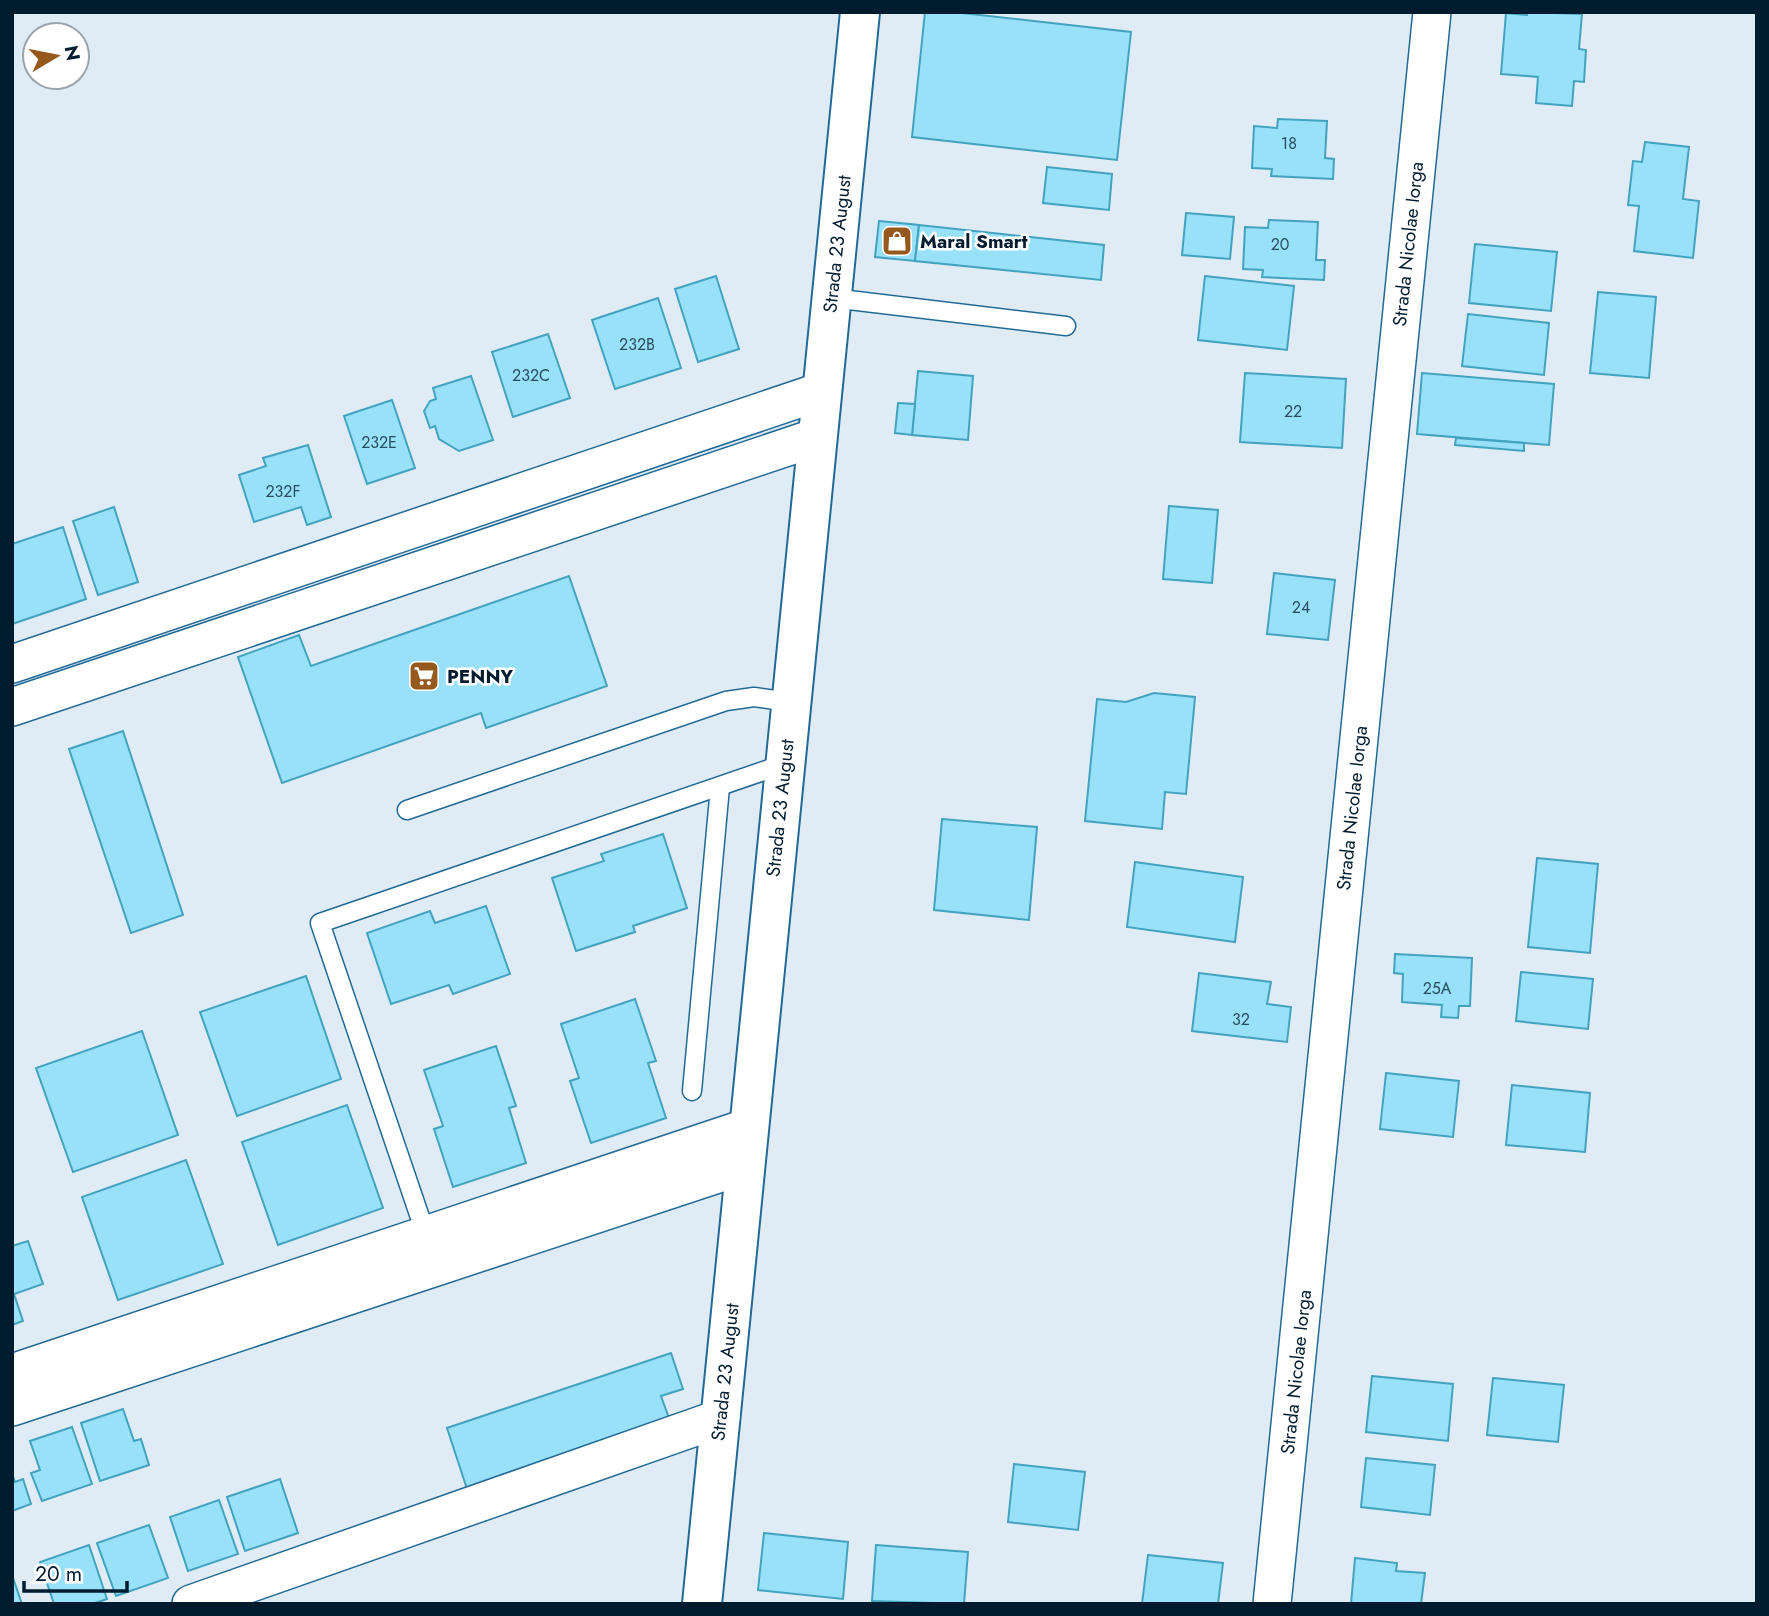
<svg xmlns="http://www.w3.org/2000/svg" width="1769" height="1616" viewBox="0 0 1769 1616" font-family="Jost,sans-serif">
<rect width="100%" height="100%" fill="#dfecf6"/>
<g fill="#99e1f8" stroke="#43a3bf" stroke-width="2">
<path d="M 925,12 L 953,12 L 1131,32 L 1117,160 L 912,137 Z"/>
<path d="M 1527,12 L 1582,14 L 1579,49 L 1586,50 L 1584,82 L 1574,81 L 1572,106 L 1536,103 L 1538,77 L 1501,74 L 1506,13 L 1527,15 Z"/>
<path d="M 1278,119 L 1327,121 L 1325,158 L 1334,159 L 1333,179 L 1271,176 L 1272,169 L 1252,168 L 1254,126 L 1277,128 Z"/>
<path d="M 1645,142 L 1689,147 L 1683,199 L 1699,201 L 1693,258 L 1634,251 L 1639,206 L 1628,205 L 1633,161 L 1642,162 Z"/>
<path d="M 1047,167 L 1112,174 L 1109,210 L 1043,203 Z"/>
<path d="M 1186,213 L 1234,217 L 1230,259 L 1182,255 Z"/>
<path d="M 1269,220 L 1318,222 L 1316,260 L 1325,260 L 1324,280 L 1262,277 L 1263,270 L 1243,269 L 1245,227 L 1268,228 Z"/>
<path d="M 879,221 L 919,225 L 915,261 L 875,257 Z"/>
<path d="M 919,225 L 1104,245 L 1101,280 L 915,261 Z"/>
<path d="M 1475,244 L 1557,252 L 1551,311 L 1469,303 Z"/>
<path d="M 716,276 L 739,349 L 698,362 L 675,289 Z"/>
<path d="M 1205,276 L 1294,286 L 1287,350 L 1198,340 Z"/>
<path d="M 1598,292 L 1656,297 L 1649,378 L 1590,373 Z"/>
<path d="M 658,298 L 681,368 L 615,389 L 592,320 Z"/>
<path d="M 1468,314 L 1549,323 L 1544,375 L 1462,366 Z"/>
<path d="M 548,334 L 570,398 L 513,417 L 492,352 Z"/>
<path d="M 918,371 L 973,376 L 968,440 L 912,435 Z"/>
<path d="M 1245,373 L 1346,379 L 1342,448 L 1240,442 Z"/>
<path d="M 1422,373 L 1554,384 L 1549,445 L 1417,434 Z"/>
<path d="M 471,376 L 493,440 L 459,451 L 439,439 L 435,426 L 430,428 L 424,411 L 430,401 L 436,399 L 433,388 Z"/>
<path d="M 392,400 L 415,468 L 367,484 L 344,416 Z"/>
<path d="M 898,403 L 915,404 L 912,435 L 895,433 Z"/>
<path d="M 1456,438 L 1524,443 L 1524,451 L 1455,445 Z"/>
<path d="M 308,445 L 331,517 L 307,525 L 301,507 L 254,522 L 239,475 L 266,466 L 263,458 Z"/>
<path d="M 1169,506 L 1218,510 L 1212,583 L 1163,579 Z"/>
<path d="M 114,507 L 138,582 L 98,595 L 73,521 Z"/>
<path d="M 63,527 L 86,599 L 12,624 L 12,544 Z"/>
<path d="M 1274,573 L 1335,580 L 1328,640 L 1267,634 Z"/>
<path d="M 569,576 L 607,686 L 486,728 L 481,713 L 282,783 L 238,657 L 299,635 L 311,666 Z"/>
<path d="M 1154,693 L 1195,697 L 1186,794 L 1165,792 L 1162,829 L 1085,821 L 1097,699 L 1126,702 Z"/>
<path d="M 123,731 L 183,915 L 131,933 L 69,749 Z"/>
<path d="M 942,819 L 1037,827 L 1029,920 L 934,910 Z"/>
<path d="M 663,834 L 687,908 L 633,926 L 635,932 L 576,951 L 552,878 L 604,861 L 601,854 Z"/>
<path d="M 1537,858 L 1598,864 L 1590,953 L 1528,947 Z"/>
<path d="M 1135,862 L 1243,877 L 1235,942 L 1127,927 Z"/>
<path d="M 486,906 L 510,974 L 453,994 L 449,985 L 391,1004 L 367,933 L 430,911 L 435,923 Z"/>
<path d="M 1395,954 L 1472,958 L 1470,1006 L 1459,1006 L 1458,1018 L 1441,1017 L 1442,1005 L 1402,1002 L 1403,974 L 1394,973 Z"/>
<path d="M 1521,972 L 1593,979 L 1588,1029 L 1516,1021 Z"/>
<path d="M 1199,973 L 1271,982 L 1267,1004 L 1291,1007 L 1287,1042 L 1192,1031 Z"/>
<path d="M 306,976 L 341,1079 L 237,1116 L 200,1012 Z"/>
<path d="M 635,999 L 656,1061 L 648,1063 L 666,1118 L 591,1143 L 570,1081 L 579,1078 L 561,1024 Z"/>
<path d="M 142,1031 L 178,1135 L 73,1172 L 36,1068 Z"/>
<path d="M 496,1046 L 516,1106 L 509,1108 L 526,1163 L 453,1187 L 434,1129 L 443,1126 L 424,1070 Z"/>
<path d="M 1386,1073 L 1459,1081 L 1453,1137 L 1380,1129 Z"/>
<path d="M 1512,1085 L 1590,1093 L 1585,1152 L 1506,1145 Z"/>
<path d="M 347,1105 L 383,1208 L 278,1245 L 242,1142 Z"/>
<path d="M 186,1160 L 223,1264 L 118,1300 L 82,1197 Z"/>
<path d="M 28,1241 L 43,1284 L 14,1294 L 23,1321 L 12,1325 L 12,1246 Z"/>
<path d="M 671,1353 L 683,1389 L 661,1396 L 670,1421 L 467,1489 L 447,1428 Z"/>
<path d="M 1372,1376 L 1453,1384 L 1448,1441 L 1366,1432 Z"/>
<path d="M 1493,1378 L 1564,1385 L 1558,1442 L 1487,1435 Z"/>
<path d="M 123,1409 L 134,1441 L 141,1439 L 149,1465 L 100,1481 L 81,1423 Z"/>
<path d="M 72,1427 L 92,1484 L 42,1501 L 31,1473 L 40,1470 L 30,1441 Z"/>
<path d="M 1366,1458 L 1435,1465 L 1430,1515 L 1361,1507 Z"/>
<path d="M 1014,1464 L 1085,1472 L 1078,1530 L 1008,1522 Z"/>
<path d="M 12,1473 L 15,1482 L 23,1479 L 31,1504 L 12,1511 Z"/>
<path d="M 280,1479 L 298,1533 L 245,1551 L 227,1497 Z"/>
<path d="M 219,1500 L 238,1554 L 188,1571 L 170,1517 Z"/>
<path d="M 149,1525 L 168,1578 L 116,1596 L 97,1543 Z"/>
<path d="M 764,1533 L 848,1542 L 843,1599 L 758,1590 Z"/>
<path d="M 89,1545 L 107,1599 L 92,1604 L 54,1604 L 40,1562 Z"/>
<path d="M 876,1545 L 968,1552 L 964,1604 L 872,1601 Z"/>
<path d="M 1148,1555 L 1223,1563 L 1218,1604 L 1142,1604 Z"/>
<path d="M 1355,1558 L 1397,1563 L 1396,1571 L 1425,1573 L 1421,1604 L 1351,1604 Z"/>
<path d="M 12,1575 L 22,1604 L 12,1604 Z"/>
</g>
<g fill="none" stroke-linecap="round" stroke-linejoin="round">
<g stroke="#226a95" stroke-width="21">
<g id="service">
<path d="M 832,298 L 1066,326"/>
<path d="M 407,810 L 726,701 L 754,697 L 790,702"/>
<path d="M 692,1091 L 720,787"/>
<path d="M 426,1235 L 320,923 L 784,764"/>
</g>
</g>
<g stroke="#226a95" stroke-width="40">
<g id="minor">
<path d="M 12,664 L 822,391"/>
<path d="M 12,707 L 817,437"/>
<path d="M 12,1373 L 749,1127"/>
<path d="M 12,1407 L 745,1165"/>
<path d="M 191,1604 L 721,1418"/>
<path d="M 1272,1604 L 1432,12"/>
</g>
</g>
<g stroke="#226a95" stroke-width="42">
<path id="secondary" d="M 702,1604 L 860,12"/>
</g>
<use href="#service" stroke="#fff" stroke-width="18"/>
<use href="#minor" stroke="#fff" stroke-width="37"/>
<use href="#secondary" stroke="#fff" stroke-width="38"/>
</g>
<defs>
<g id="shop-square" transform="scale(1.575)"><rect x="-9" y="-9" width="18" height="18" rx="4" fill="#96591d" stroke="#fff"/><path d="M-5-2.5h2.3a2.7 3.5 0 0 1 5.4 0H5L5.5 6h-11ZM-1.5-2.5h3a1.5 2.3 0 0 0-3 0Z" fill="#fff"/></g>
<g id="supermarket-square" transform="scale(1.575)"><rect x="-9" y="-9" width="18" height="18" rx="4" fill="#96591d" stroke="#fff"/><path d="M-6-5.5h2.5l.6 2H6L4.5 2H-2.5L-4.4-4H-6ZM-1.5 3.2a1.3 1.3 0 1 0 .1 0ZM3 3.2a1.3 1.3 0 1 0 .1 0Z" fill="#fff"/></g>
</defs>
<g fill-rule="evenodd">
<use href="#shop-square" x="897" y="241"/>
<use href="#supermarket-square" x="424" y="676"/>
</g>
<g text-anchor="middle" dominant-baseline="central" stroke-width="5" stroke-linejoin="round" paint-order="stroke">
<g font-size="16" fill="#274d60">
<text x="1289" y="143">18</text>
<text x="1280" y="244">20</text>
<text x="637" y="344">232B</text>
<text x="531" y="375">232C</text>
<text x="1293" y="411">22</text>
<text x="379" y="442">232E</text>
<text x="283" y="491">232F</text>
<text x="1301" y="607">24</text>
<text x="1437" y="988">25A</text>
<text x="1241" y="1019">32</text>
</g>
<g font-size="19" font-weight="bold" fill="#011c2e" stroke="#fff" text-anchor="start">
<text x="920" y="241">Maral Smart</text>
<text x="447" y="676">PENNY</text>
</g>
<g font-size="19" fill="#011c2e" stroke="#fff">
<text transform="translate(837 244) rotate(-84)">Strada 23 August</text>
<text transform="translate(1408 244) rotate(-84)">Strada Nicolae Iorga</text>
<text transform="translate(780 808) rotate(-84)">Strada 23 August</text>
<text transform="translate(1352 808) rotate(-84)">Strada Nicolae Iorga</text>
<text transform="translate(725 1372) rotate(-84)">Strada 23 August</text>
<text transform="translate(1296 1372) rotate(-84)">Strada Nicolae Iorga</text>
</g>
</g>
<rect width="1769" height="1616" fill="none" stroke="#011c2e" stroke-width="28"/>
<g transform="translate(56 56) rotate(80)"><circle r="33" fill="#ffffff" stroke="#99a4ab" stroke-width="2"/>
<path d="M0-5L12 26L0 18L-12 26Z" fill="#96591d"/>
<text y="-10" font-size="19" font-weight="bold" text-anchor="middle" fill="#011c2e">N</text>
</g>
<path d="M24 1581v10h103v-10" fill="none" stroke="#011c2e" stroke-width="3.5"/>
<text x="35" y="1581" font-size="21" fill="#011c2e" stroke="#ffffff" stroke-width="5" paint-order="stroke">20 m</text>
</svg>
